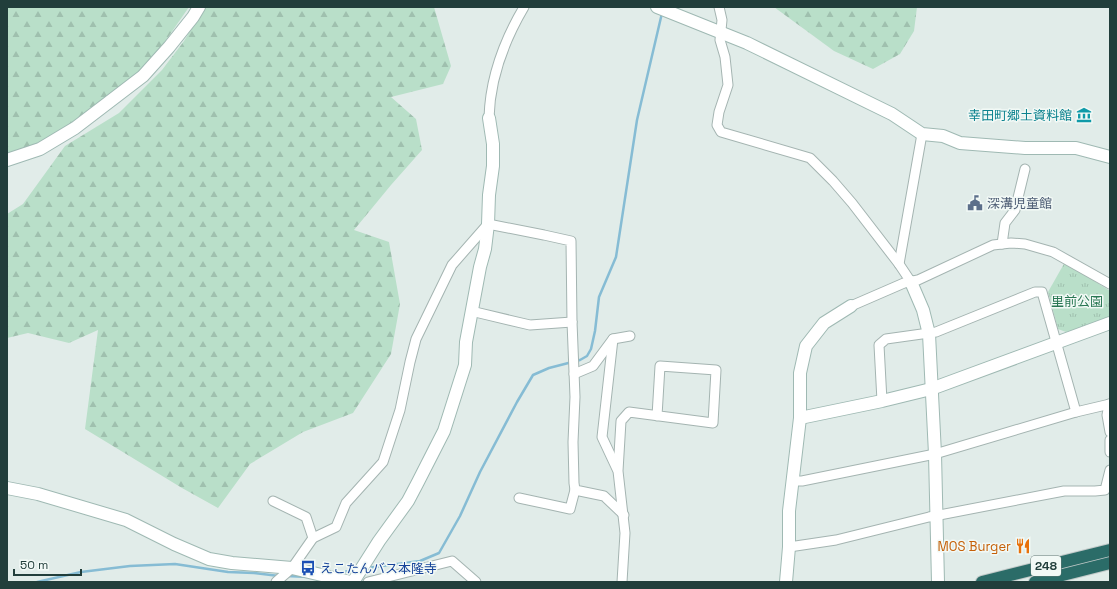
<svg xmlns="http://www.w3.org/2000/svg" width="1117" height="589" viewBox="0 0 1117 589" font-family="'Space Grotesk','Noto Sans JP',sans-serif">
<defs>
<pattern id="grass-tufts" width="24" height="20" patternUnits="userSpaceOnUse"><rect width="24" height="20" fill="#b9dfc9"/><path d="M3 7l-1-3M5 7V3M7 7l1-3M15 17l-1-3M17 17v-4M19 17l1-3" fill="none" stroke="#9fc0ae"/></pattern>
<pattern id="forest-firs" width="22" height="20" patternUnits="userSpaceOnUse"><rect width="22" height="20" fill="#b9dfc9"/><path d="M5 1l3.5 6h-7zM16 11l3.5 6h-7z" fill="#9fc0ae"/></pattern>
</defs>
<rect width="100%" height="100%" fill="#e1ece9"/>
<path fill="url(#grass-tufts)" d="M 1065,262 L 1110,291 L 1110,318 L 1066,332 L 1058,329 L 1048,292 Z"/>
<g fill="url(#forest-firs)">
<path d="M 7,7 L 189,7 L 155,56 L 122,90 L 55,136 L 7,155 Z"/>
<path d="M 205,7 L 434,7 L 451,66 L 443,84 L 391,97 L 416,119 L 422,150 L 391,185 L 354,230 L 389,242 L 400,304 L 391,354 L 353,413 L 303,432 L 250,464 L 218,508 L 182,488 L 85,429 L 98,330 L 69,343 L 28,333 L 7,338 L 7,214 L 23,204 L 65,146 L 119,113 L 162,70 L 184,41 Z"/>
<path d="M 774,7 L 917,7 L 914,31 L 900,54 L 873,69 L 834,51 Z"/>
</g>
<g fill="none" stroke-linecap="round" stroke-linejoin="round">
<g stroke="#86bcd4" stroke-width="2.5">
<path d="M 367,568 L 420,561 L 439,553 L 460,516 L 480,472 L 517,402 L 533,375 L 549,368 L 580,360 L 587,356 L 591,349 L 595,331 L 599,297 L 616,257 L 637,120 L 662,13"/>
<path d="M 336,573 L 356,570"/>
<path d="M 286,576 L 309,577"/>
<path d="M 37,582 L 81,572 L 130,566 L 175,564 L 228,572 L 254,573 L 279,576"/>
</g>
<g stroke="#a4b4b1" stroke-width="11">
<g id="street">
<path d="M 719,7 L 722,20 L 720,40 L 725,57 L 728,85 L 719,112 L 717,125 L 721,132 L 810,158 L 833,181 L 852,203 L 899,264 L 911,282"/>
<path d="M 489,118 C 490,78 504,41 524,7"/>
<path d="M 1002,244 L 1005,223 L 1015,210 L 1025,169"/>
<path d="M 899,264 L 922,134"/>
<path d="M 851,306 L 904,283 L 918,280 L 993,245 L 1011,243 L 1025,244 L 1053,252 L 1110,284"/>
<path d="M 471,311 L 530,325 L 572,322"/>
<path d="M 613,339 L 602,437 L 617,469"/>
<path d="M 574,374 L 593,366 L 613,339 L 630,336"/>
<path d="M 882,401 L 879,345 L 886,339 L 936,332 L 1035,292 L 1042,292 L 1076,412"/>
<path d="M 1109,404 L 1107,415 L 1110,432"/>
<path d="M 1110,440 L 1110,452"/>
<path d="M 793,481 L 802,481 L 935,454 L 1076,412 L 1110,404"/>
<path d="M 519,498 L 570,509 L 575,490"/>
<path d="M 273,501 L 306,517 L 313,538"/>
<path d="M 789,547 L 836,540 L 929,517 L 1064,491 L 1095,491 L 1105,490 L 1110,470"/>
<path d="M 276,582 L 292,568 L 313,538 L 336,527 L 346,503 L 383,462 L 400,410 L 410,362 L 416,339 L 452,265 L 488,224 L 544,235 L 571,241 L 572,322 L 575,397 L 573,442 L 574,483 L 575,490 L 604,496 L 624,515"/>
<path d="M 368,582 L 452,561 L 476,582"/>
<path d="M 622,582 L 625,533 L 618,471 L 621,421 L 629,412 L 713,423 L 716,370 L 660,366 L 657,416"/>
</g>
</g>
<g stroke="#9fb9b3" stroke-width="14">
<g id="secondary">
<path d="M 657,7 L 747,43 L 892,114 L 922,134 L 943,136 L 960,143 L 1025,148 L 1076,148 L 1110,157"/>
<path d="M 7,160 L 40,149 L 75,128 L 143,76 L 169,47 L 193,17 L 199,7"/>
<path d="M 911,282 L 923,310 L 929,334 L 935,454 L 938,582"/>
<path d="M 800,418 L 882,401 L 931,389 L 1110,323"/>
<path d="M 7,488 L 38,494 L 126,520 L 174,544 L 209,559 L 232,563 L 292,568 L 351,582"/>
<path d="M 353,582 L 379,541 L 408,501 L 418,482 L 444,431 L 465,365 L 466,342 L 480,267 L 485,249 L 488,224 L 489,195 L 493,166 L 493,144 L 489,118"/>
<path d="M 786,582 L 789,547 L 789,511 L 800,418 L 800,373 L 806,346 L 824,323 L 851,306"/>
</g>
</g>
<g stroke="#c1c9c8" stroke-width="14">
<g id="highway">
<path d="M 982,582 L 1110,550"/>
<path d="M 1035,582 L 1110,563"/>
</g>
</g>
<use href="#street" stroke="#fff" stroke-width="9"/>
<use href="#secondary" stroke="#fff" stroke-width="12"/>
<use href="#highway" stroke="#2b6c68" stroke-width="12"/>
</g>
<defs>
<g id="museum-bare" transform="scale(1.2)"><path d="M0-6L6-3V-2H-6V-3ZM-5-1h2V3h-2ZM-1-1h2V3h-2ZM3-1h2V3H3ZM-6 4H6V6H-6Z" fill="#0f9aa8" stroke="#f2f9f6" stroke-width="2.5" paint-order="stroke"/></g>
<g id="civic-bare" transform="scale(1.2)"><path d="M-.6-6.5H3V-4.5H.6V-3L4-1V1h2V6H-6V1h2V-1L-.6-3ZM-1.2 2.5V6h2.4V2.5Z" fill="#5c6f8a" stroke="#f2f9f6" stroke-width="2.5" paint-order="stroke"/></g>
<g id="restaurant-bare" transform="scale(1.2)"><path d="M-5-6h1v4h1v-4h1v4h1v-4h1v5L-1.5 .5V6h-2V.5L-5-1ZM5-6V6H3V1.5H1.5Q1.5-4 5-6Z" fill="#e8710a" stroke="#f2f9f6" stroke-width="2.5" paint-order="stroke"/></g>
<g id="bus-bare" transform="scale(1.2)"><path d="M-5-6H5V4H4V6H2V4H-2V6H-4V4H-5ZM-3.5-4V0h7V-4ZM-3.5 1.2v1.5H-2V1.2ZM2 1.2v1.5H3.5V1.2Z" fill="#1a4fb4" stroke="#f2f9f6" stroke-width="2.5" paint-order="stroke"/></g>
</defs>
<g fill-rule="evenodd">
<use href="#museum-bare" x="1084" y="115"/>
<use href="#civic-bare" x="975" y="203"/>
<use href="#restaurant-bare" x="1023" y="546"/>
<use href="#bus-bare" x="308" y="568"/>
</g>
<g text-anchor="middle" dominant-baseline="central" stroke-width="3" stroke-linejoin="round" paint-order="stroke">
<rect fill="#f2f9f6" stroke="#607673" stroke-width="1" x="1031" y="556" width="30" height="20" rx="3"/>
<g font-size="12" font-weight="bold" fill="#213e3b">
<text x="1046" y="566">248</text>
</g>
<g font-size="13" fill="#0d838f" stroke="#f2f9f6" text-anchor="end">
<text x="1072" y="115">幸田町郷土資料館</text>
</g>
<g font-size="13" fill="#4e5e75" stroke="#f2f9f6" text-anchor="start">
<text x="987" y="203">深溝児童館</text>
</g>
<g font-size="13" fill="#297753" stroke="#f2f9f6">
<text x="1077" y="301">里前公園</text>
</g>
<g font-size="13" fill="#c56008" stroke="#f2f9f6" text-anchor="end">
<text x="1011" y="546">MOS Burger</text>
</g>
<g font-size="13" fill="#164399" stroke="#f2f9f6" text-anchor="start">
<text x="320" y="568">えこたんバス本隆寺</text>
</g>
</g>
<rect width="1117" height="589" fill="none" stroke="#213e3b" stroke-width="16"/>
<path d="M14 569v6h67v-6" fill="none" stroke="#213e3b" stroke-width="2"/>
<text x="20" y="569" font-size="12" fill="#213e3b" stroke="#f2f9f6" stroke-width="3" paint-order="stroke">50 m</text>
</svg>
